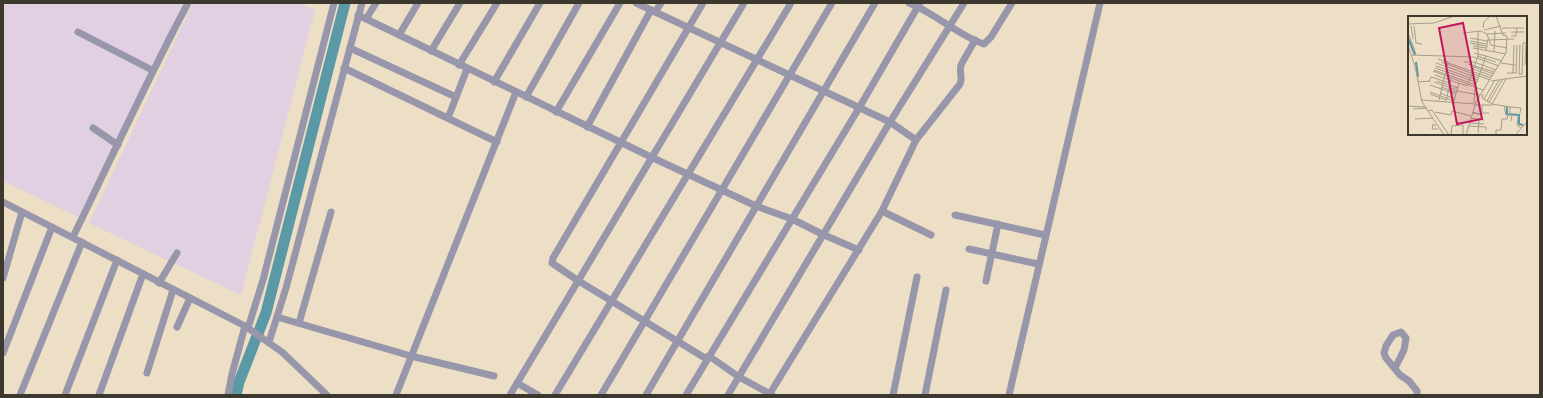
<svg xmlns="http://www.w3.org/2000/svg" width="1543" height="398" viewBox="0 0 1543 398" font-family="Merriweather,serif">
<rect width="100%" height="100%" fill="#ecdfc5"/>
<g fill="#e1d0e2">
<path d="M 3,3 L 183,3 L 80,218 L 3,181 Z"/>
<path d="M 193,3 L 299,3 L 315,10 L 241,295 L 89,223 Z"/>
</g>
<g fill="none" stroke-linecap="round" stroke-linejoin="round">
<path stroke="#5b99a7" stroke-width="11" d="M 236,395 L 239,382 L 266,313 L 345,3"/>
<g stroke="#9896aa" stroke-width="7">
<path d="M 636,3 L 890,122 L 916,140"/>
<path d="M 703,3 L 553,258 L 552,263 L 577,280 L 705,358 L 709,356 L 739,377 L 772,395"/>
<path d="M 909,3 C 935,13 957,35 984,44 L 991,37 L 1012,3"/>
<path d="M 655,12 L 661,3"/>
<path d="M 358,15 L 651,157 L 756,206 L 792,219 L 824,235 L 859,250"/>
<path d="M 366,19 L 376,3"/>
<path d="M 78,32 L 152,70"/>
<path d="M 399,35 L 418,3"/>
<path d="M 350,48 L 456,97"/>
<path d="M 431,51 L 460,3"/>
<path d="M 459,65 L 497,3"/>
<path d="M 344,68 L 497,142"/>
<path d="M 494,82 L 540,3"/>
<path d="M 526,97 L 579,3"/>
<path d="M 556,112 L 620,3"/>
<path d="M 448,118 L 467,69"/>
<path d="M 587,127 L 651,10"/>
<path d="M 93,128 L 118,145"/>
<path d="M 3,202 L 245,326 L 282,352 L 327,395"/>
<path d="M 882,211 L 931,235"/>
<path d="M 955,215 L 1045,235"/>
<path d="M 73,237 C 111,159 147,80 188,3"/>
<path d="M 969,249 L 1038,264"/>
<path d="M 3,278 L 22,212"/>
<path d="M 986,281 L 998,224"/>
<path d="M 159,283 L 177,253"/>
<path d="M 277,317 L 411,356 L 494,376"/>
<path d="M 299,323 L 331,212"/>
<path d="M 177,327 L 190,298"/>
<path d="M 248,328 L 263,280 L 334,3"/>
<path d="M 269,342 L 286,288 L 362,3"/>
<path d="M 3,353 L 52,227"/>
<path d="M 1395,368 L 1404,350 L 1406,338 L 1401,332 L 1393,335 L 1386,346 L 1384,353 L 1386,358 L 1400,375 L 1409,381 L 1417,391 L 1417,395"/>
<path d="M 147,373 L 173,290"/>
<path d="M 517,383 L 538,395"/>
<path d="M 20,395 L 82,242"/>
<path d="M 65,395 L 117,260"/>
<path d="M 99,395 L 143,274"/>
<path d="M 228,395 L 232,374 L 245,326"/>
<path d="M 396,395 L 516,92"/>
<path d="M 510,395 L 744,3"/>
<path d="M 555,395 L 791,3"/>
<path d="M 601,395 L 832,3"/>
<path d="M 646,395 L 875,3"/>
<path d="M 686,395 L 859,108 L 920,3"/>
<path d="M 728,395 L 890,122 L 964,3"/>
<path d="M 769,395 L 882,211 L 916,140 L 960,84 C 963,78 959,72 961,65 C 965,57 971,48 975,40"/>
<path d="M 893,395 L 917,277"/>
<path d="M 925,395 L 946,290"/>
<path d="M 1009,395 L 1100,3"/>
</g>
</g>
<g transform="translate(1408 16)">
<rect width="119" height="119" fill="#ecdfc5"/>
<path fill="none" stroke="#5b99a7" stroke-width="2" d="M 0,22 L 7,39M 8,46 L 10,61M 99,90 L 99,98 L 111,99 L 111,108 L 115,109"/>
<path fill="none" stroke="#a69c89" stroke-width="1" d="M 0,8 L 26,7 L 46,0M 3,10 L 5,23M 6,10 L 8,27 L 14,28M 75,12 L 76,6 L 82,0M 94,12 L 116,12M 76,14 L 93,10M 103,16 L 116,16M 0,17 L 8,38M 55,17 L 73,15 L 79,18 L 81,24 L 106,23M 79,18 L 98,17M 103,20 L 108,20 L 109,12M 62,22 L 79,25M 81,24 L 83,29 L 99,32M 62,25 L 78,28M 62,27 L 78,30M 112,29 L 111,58 L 114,58M 0,30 L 7,50 L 14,86 L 36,119M 65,30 L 78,32M 65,32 L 98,38M 78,35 L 80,23M 86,36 L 87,15M 66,37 L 78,40 L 67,71M 4,39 L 66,41 L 91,50M 69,40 L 88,46M 78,40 L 94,45M 30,43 L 40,46 L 31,84M 33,46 L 82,64M 56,46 L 66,46 L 88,54M 28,47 L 70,62M 40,47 L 83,62M 93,47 L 107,49M 60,48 L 87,56M 117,49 L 118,29M 28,50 L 69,64M 66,51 L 86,58M 27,52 L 68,66M 65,53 L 84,60M 26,54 L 68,69M 25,55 L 75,74M 99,57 L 108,57 L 109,29M 105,57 L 106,29M 114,58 L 115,27 L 119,27M 27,59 L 59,70 L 70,40 L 70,15M 29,65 L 50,72M 83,65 L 119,60M 10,66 L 22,65M 21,66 L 23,61 L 42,67M 26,66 L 49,74M 22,69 L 48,78M 33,71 L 48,76M 49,75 L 72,79M 22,76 L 46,85M 32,77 L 47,83M 22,78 L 38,84M 75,78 L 74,82 L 84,88 L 102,91 L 102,97M 76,83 L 87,64M 13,84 L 67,88M 38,85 L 43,63M 46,85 L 51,67M 79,85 L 91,64M 81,86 L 94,64M 66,87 L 67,73M 84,88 L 98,63M 67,89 L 85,89M 74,89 L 74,97 L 81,97M 0,90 L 17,91M 96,90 L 98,99 L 104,99 L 103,105M 102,91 L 113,92 L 112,97M 5,93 L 19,92M 20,95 L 24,94 L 41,119M 27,96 L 43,99 L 44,95 L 63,100M 64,97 L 74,99 L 65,96M 110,101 L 109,109 L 113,112M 63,102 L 76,104M 7,103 L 25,102M 61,107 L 76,108M 28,110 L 25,108 L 24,113 L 30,113M 60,110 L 78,111 L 78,114M 70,117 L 71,105M 43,119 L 44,110 L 55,109 L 55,119M 58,119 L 68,86 L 98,37 L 99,20 L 95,19 L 88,0M 88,119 L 88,114 L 93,114 L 94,103 L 99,103 L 100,99M 107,119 L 119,106"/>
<path fill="#c2185b" fill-opacity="0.15" stroke="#c2185b" stroke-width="2" d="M 55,7 L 74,103 L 49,108 L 31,12 Z"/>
<rect width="119" height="119" fill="none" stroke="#3d382e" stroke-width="2"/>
</g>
<rect width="1543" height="398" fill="none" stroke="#3d382e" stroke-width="8"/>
</svg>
